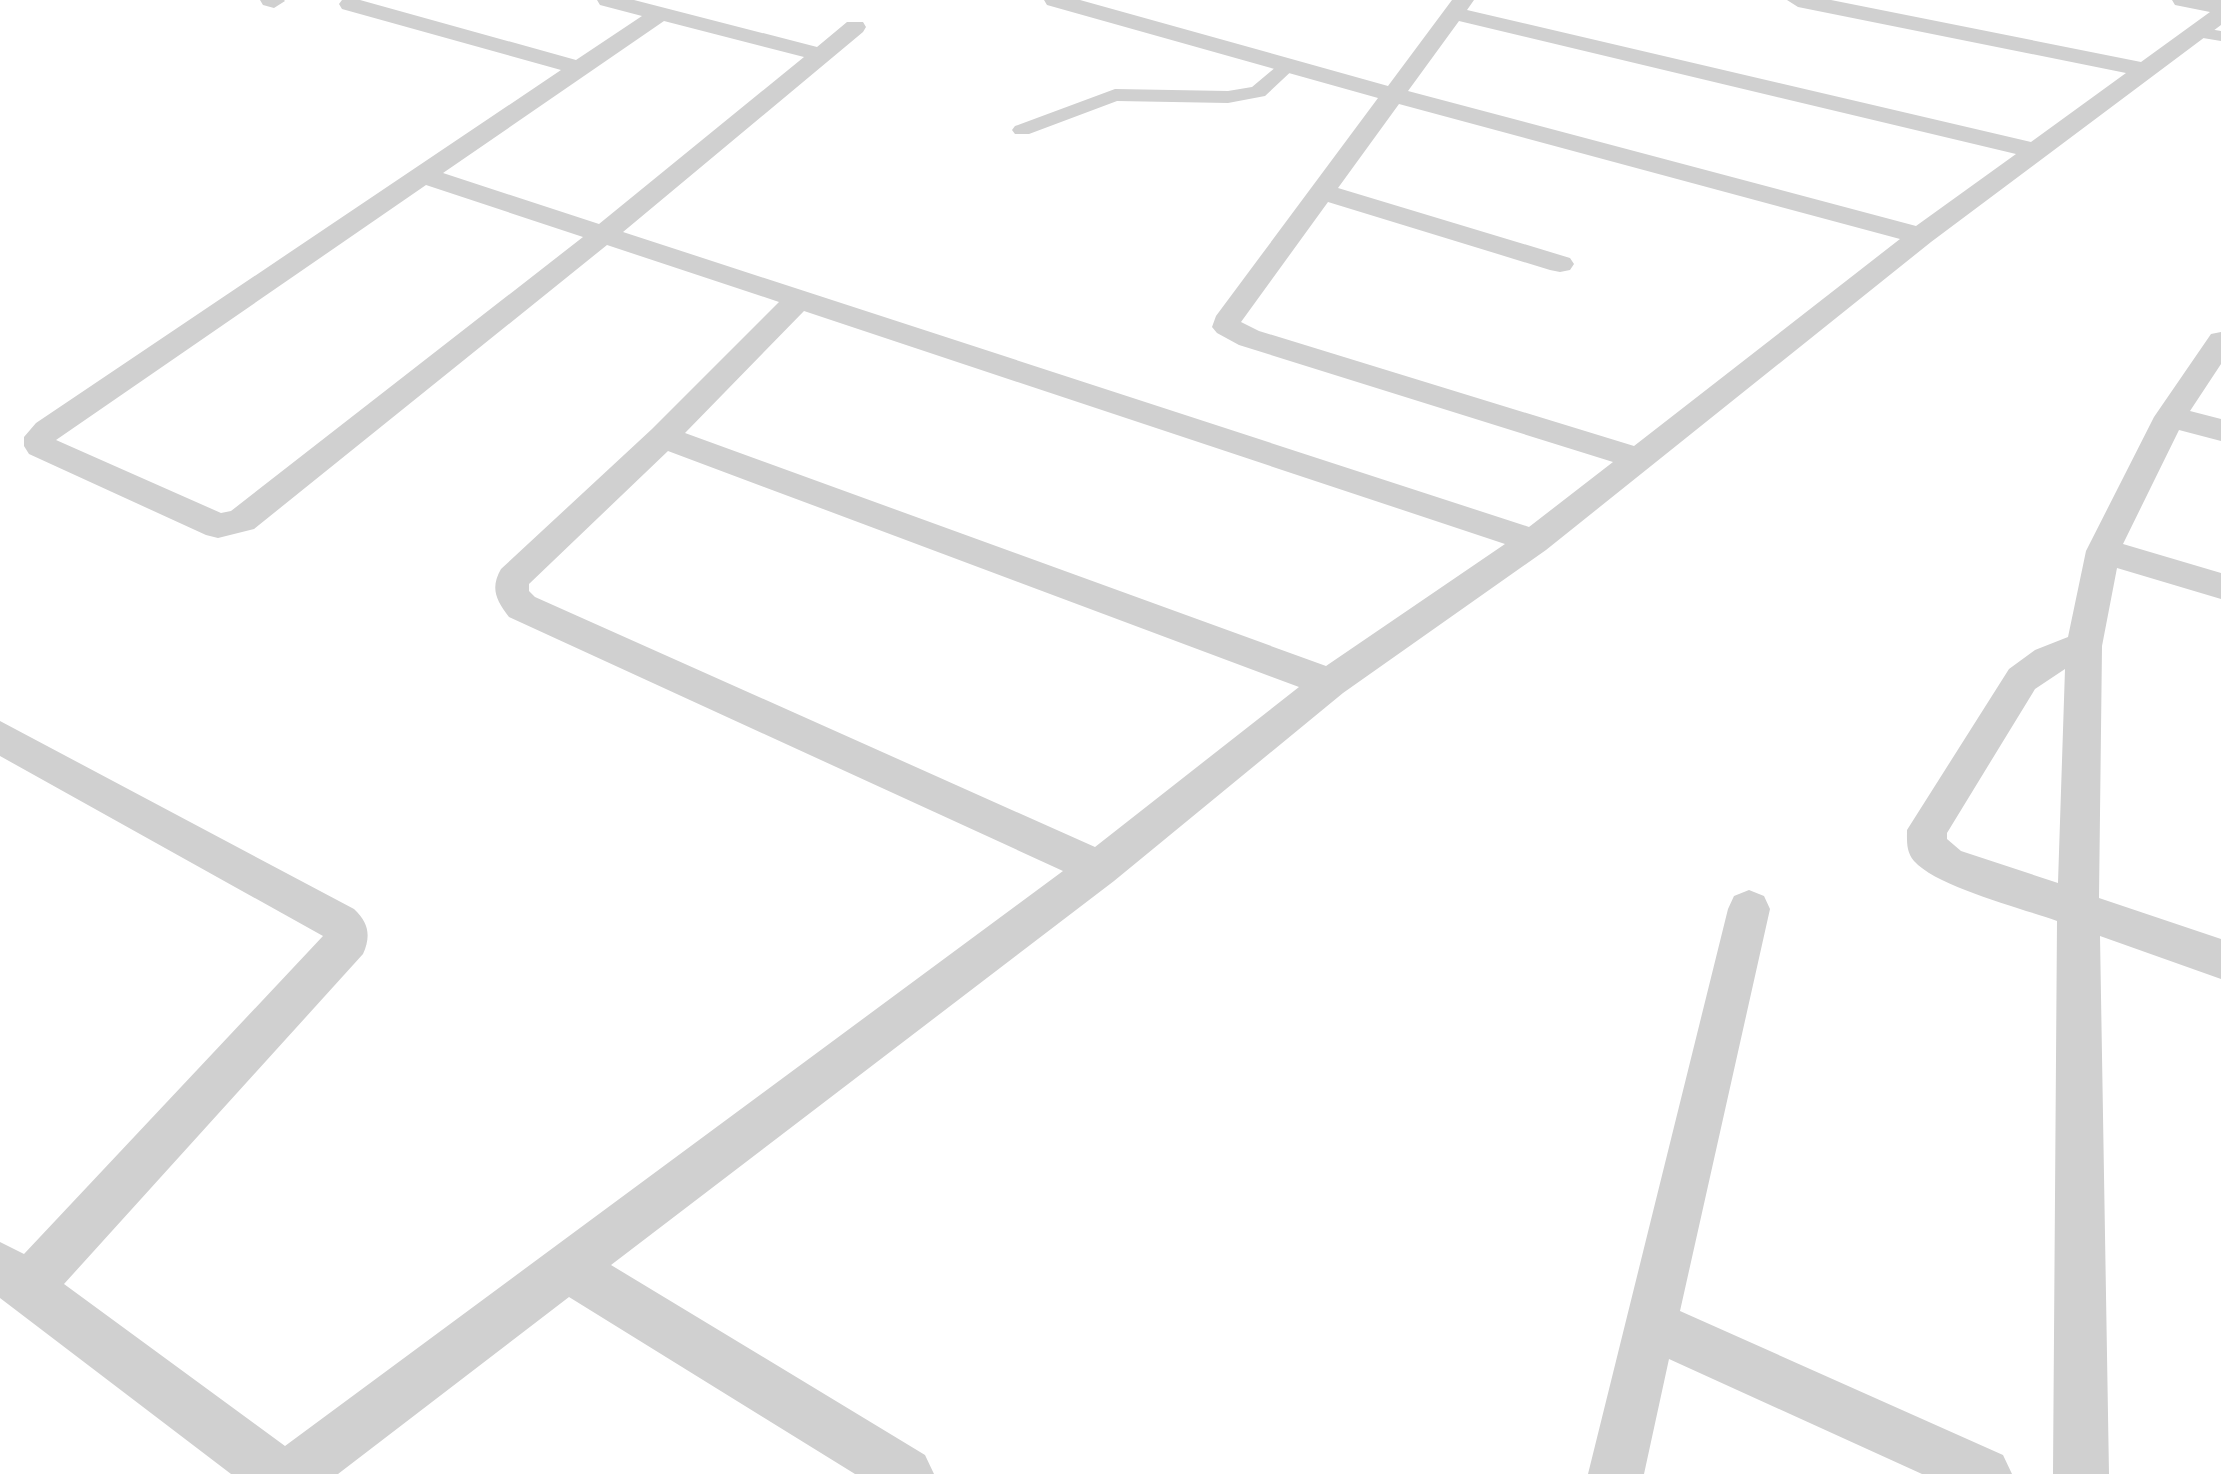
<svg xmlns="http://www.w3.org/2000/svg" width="2221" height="1474" viewBox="0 0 2221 1474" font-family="'Fira Sans Condensed',sans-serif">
<rect width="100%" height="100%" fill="#fff"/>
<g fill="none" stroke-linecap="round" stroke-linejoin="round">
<g fill="#d0d0d0" fill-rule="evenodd">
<path d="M 2197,27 L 2221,31 L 2221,41 L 2191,36 L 2188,32 Z"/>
<path d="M 1289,60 L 1298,65 L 1265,96 L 1228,103 L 1117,101 L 1029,134 L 1015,134 L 1012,130 L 1015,126 L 1115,89 L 1228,91 L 1252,87 L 1283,61 Z"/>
</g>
<g fill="#d0d0d0" fill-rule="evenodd">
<path d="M 260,0 L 284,0 L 285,1 L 274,8 L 263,5 Z"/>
<path d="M 342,0 L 360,0 L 576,60 L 642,16 L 600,5 L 597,0 L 634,0 L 817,47 L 847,22 L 863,22 L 866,27 L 863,32 L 623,232 L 1529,527 L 1613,462 L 1239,345 L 1217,333 L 1212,327 L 1216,316 L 1378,98 L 1047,5 L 1044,0 L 1080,0 L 1388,86 L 1452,0 L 1474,0 L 1467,10 L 2031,142 L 2126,73 L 1798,7 L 1787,0 L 1831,0 L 2141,62 L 2210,12 L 2175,5 L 2172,0 L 2221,0 L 2221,25 L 1931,242 L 1546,550 L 1343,693 L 1114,881 L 611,1265 L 925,1455 L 934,1474 L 855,1474 L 569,1297 L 338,1474 L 231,1474 L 0,1298 L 0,1242 L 24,1254 L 323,936 L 0,756 L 0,721 L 354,909 C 369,923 371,936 363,954 L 64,1284 L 285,1446 L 1063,871 L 509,617 C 496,600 490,588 501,569 L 652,429 L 779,302 L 607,245 L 254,529 L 218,538 L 206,535 L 29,454 L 24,446 L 24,437 L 36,423 L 561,70 L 342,9 L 339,4 ZM 664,21 L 804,57 L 599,224 L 443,173 ZM 1459,21 L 2016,154 L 1916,226 L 1408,91 ZM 1399,104 L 1900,239 L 1634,446 L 1259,331 L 1241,322 L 1328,202 L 1550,270 L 1560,272 L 1570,270 L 1574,264 L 1570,258 L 1338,188 ZM 426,185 L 583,237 L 231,511 L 221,513 L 56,440 ZM 804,311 L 1505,544 L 1326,666 L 685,433 ZM 668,451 L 1299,687 L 1095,847 L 535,597 L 529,591 L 529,584 Z"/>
<path d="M 2221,332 L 2221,364 L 2190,411 L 2221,419 L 2221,441 L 2179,430 L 2123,544 L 2221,573 L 2221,599 L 2117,568 L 2102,646 L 2099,898 L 2221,939 L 2221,979 L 2100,936 L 2109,1474 L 2053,1474 L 2057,921 C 2021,908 1937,887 1914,861 C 1906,852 1907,841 1907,830 L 2009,669 L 2035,650 L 2068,637 L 2086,551 L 2154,417 L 2211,334 ZM 2065,669 L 2058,883 L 1961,851 L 1947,839 L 1947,833 L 2035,689 Z"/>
<path d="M 1749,890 L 1764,896 L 1770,909 L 1680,1311 L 2003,1455 L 2012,1474 L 1922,1474 L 1669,1359 L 1644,1474 L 1588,1474 L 1728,909 L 1734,896 Z"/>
</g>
</g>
</svg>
